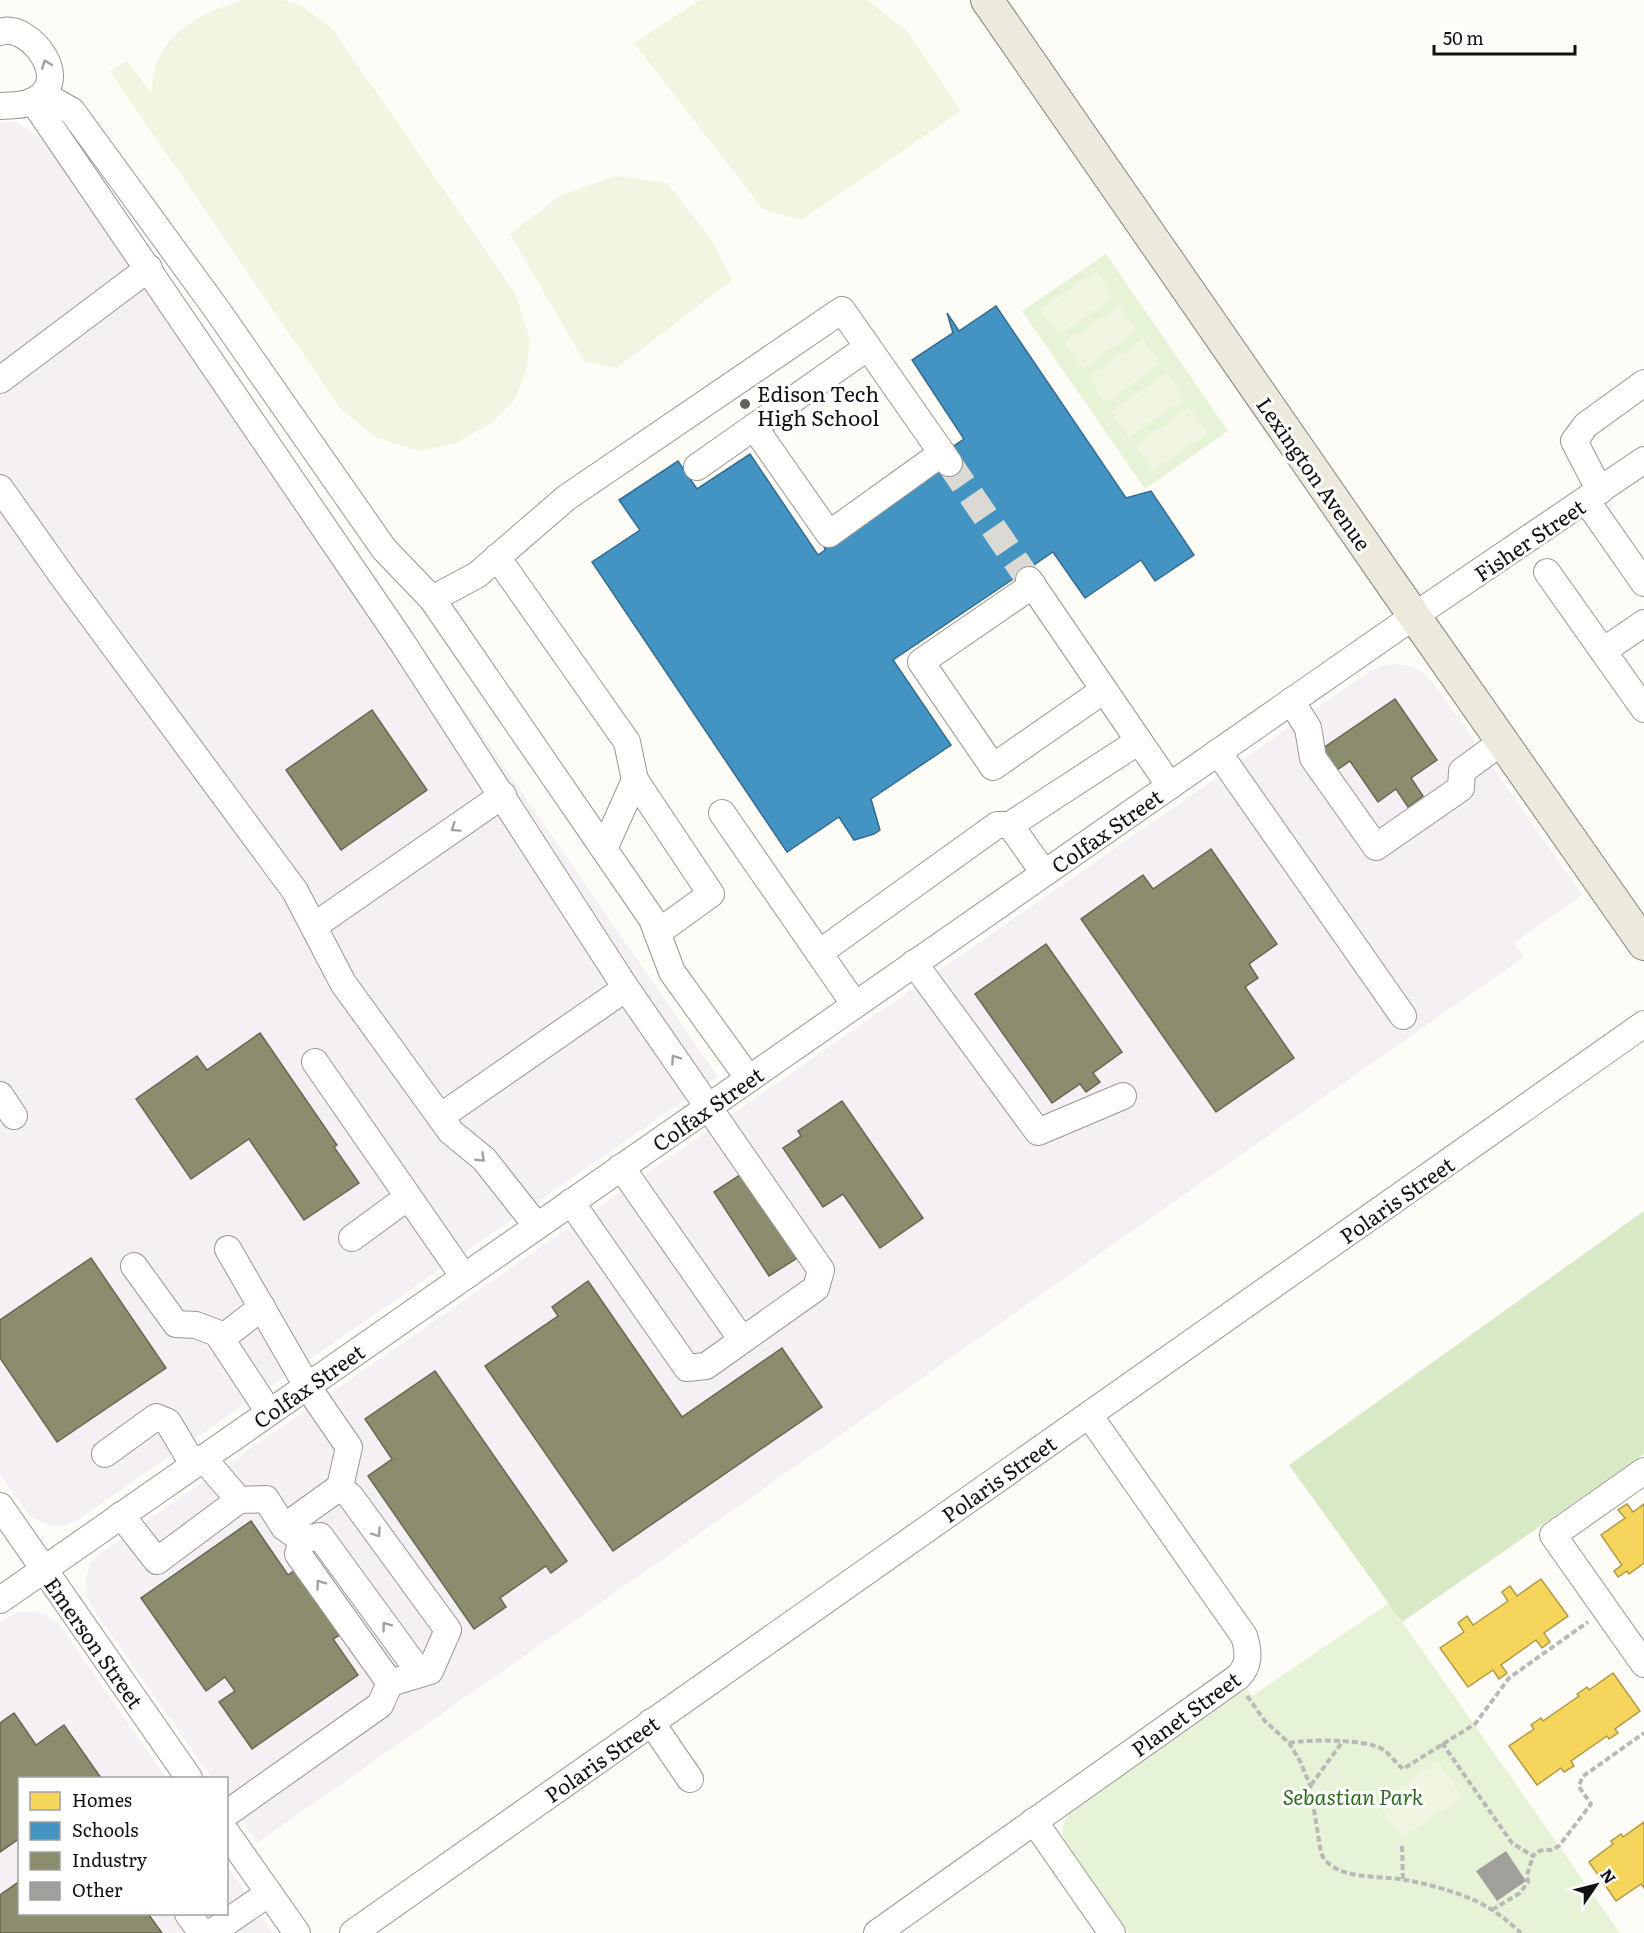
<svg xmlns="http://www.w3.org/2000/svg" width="1644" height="1933" viewBox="0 0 1644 1933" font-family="Literata,serif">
<rect width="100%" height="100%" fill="#fdfcf7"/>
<g fill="#f5f0f3">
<path d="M 16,122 L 38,136 L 62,163 L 128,220 L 718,1077 L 76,1521 L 65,1525 L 52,1526 L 40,1522 L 29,1515 L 0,1474 L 0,123 Z"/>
<path d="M 1397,664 L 1413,667 L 1425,674 L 1434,684 L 1582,895 L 1514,943 L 1524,957 L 257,1843 L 227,1799 L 226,1778 L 212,1778 L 93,1609 L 87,1596 L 86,1578 L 90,1564 L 99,1554 L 1370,671 L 1383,665 Z"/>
<path d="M 32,1611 L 48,1616 L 59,1624 L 166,1778 L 20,1778 L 20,1914 L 226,1914 L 227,1865 L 273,1933 L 0,1933 L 0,1621 L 19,1612 Z"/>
</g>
<g fill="#e7f3d7">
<path d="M 1106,254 L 1228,431 L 1145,489 L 1022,311 Z"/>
<path d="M 1389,1603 L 1620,1933 L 1129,1933 L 1064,1840 C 1061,1828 1063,1821 1071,1812 L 1247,1689 L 1252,1696 Z"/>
</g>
<path fill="#d8eac5" d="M 1644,1211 L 1644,1454 L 1402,1622 L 1289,1465 Z"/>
<g fill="#f0f6e1">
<path d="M 243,0 L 283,0 L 302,6 L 332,28 L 515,293 L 530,340 L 526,371 L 514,400 L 491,423 L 456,443 L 419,451 L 375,437 L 340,408 L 110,71 L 127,61 L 151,93 C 153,84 153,73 156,65 C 171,26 206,12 243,0 Z"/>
<path d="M 700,0 L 867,0 L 906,30 L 961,111 L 801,220 L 763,209 L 634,43 Z"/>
<path d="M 616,176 L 667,183 L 711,239 L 732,280 L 617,368 L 584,361 L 510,234 L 561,195 Z"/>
<path d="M 1096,271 L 1114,297 L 1059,335 L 1040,309 Z"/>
<path d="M 1120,305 L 1137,331 L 1082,369 L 1064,343 Z"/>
<path d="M 1143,339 L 1161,364 L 1106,403 L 1088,377 Z"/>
<path d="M 1167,373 L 1185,399 L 1129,437 L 1111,411 Z"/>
<path d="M 1190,407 L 1208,433 L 1153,471 L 1135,445 Z"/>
<path d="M 1438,1761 L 1462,1797 L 1402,1838 L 1378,1803 Z"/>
</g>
<g fill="#f6d55c" stroke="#b19a46" stroke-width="1.5">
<path d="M 1627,1504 L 1633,1512 L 1644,1504 L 1644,1563 L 1629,1574 L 1627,1571 L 1618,1577 L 1614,1571 L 1622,1565 L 1601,1535 L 1625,1518 L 1618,1510 Z"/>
<path d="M 1541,1579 L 1568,1616 L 1544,1633 L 1550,1642 L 1542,1648 L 1536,1640 L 1501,1665 L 1507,1673 L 1499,1679 L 1493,1670 L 1468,1687 L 1440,1648 L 1464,1632 L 1458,1623 L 1467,1616 L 1473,1625 L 1508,1601 L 1502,1592 L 1510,1586 L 1517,1596 Z"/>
<path d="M 1613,1673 L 1640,1711 L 1615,1729 L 1618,1733 L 1609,1739 L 1607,1736 L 1571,1761 L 1574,1766 L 1564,1772 L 1561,1768 L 1537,1785 L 1509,1746 L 1534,1729 L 1531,1725 L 1541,1718 L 1543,1721 L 1579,1696 L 1577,1694 L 1587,1687 L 1589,1690 Z"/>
<path d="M 1644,1822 L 1644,1888 L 1641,1884 L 1616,1901 L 1589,1862 L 1613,1844 L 1611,1841 L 1621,1834 L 1623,1837 Z"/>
</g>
<path fill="#4393c3" stroke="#346c8e" stroke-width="1.5" d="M 996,306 L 1126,498 L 1151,491 L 1194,555 L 1155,581 L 1141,560 L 1085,598 L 1053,552 L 893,660 L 951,745 L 871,799 L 880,830 L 874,834 L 854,840 L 839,817 L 787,852 L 592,562 L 640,530 L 619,500 L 678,461 L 697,489 L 750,454 L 818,555 L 825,550 L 821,535 L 964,439 L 912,360 L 953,333 L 947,313 L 959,331 Z"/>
<g fill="#8c8c6e" stroke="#676752" stroke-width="1.5">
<path d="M 1395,699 L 1437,760 L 1411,778 L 1423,796 L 1408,807 L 1396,789 L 1378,802 L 1350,761 L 1334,772 L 1319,751 Z"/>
<path d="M 372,710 L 427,790 L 341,850 L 286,770 Z"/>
<path d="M 1211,849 L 1277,944 L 1249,964 L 1258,978 L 1245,987 L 1294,1058 L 1216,1112 L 1081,919 L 1143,875 L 1153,889 Z"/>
<path d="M 1046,944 L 1122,1052 L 1093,1073 L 1100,1082 L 1086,1092 L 1080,1084 L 1052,1103 L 975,994 Z"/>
<path d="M 260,1033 L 337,1145 L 334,1147 L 359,1183 L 304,1220 L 249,1139 L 191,1179 L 136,1099 L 197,1056 L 207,1070 Z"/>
<path d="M 842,1101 L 923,1218 L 880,1248 L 843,1194 L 823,1207 L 783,1148 L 801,1136 L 798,1131 Z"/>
<path d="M 746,1171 L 802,1255 L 769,1276 L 714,1192 Z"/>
<path d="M 91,1258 L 166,1368 L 57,1442 L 0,1358 L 0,1320 Z"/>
<path d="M 588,1281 L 682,1417 L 782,1348 L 822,1407 L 613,1551 L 485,1366 L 558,1316 L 552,1307 Z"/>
<path d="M 435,1371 L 567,1561 L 551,1573 L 546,1566 L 500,1598 L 506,1607 L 474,1629 L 368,1476 L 392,1459 L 365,1419 Z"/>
<path d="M 251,1521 L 288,1575 L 298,1568 L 343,1633 L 333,1639 L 358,1675 L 252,1749 L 219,1702 L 235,1691 L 225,1677 L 206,1691 L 141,1598 Z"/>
<path d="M 14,1713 L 36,1745 L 64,1725 L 101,1778 L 20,1778 L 20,1838 L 0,1852 L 0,1723 Z"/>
<path d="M 20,1881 L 20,1914 L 151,1914 L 149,1915 L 162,1933 L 0,1933 L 0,1895 Z"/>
</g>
<path fill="#a19f9c" d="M 1506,1851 L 1526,1881 L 1497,1901 L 1476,1871 Z"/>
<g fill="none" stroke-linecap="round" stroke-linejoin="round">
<path stroke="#dad9d4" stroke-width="26" stroke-dasharray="26 13" stroke-linecap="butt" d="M 949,463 L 1029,580"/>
<g stroke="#979795" stroke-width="28">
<g id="minor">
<path d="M 0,32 C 29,21 79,85 28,103 C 20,106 9,105 0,106"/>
<path d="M 44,95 L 72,111 L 215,307 L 384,549 L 432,599 L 652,919 L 672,972 L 749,1079"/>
<path d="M 33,101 L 402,642 L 626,988 L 821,1270 L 816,1288 L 706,1366 L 687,1368 L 571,1202"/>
<path d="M 0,380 L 149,268"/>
<path d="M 754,427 L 829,534 L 942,453"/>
<path d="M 697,467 L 868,347"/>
<path d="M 0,488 L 63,577 L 295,891 L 343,983 L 451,1132 L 484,1159 L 537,1226"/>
<path d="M 1600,491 L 1574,441 L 1586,425 L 1644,383"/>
<path d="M 1586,500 L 1644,583"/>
<path d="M 497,557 L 627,742 L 635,780"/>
<path d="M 1547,572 L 1644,709"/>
<path d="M 1029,580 L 1139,741"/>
<path d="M 1033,585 L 921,662 L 993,767 L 1104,690"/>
<path d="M 432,599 L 477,575 L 566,498 L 842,310 L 949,463"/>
<path d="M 1603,651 L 1644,623"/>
<path d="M 1291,701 L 1308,728 L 1313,758 L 1376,847 L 1461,788 L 1462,771 L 1503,741"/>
<path d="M 1218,752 L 1403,1016"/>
<path d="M 722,813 L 819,953"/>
<path d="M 1010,825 L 1044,873"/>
<path d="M 604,849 L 635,780 L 711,894 L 657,933"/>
<path d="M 314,926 L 503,795"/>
<path d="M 914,963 L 1038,1132 L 1123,1096"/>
<path d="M 855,1005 L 819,953 L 997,825 L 1010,825 L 1139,741 L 1170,786"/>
<path d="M 315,1062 L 464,1277"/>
<path d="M 0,1095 L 14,1116"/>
<path d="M 440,1117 L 626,988"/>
<path d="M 621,1167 L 742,1340"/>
<path d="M 352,1238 L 408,1197"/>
<path d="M 228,1249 L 307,1386 L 349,1447 L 340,1487 L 284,1527"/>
<path d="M 134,1266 L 176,1324 L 196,1325 L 217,1333 L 269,1412"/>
<path d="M 221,1339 L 262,1307"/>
<path d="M 105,1454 L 156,1417 L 168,1422 L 193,1464"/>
<path d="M 203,1458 L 239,1500 L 266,1499 L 284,1527 L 302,1540 L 320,1536 L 420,1673"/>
<path d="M 1644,1471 L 1553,1535 L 1644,1664"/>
<path d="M 0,1506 L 189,1778"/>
<path d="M 121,1515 L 157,1561 L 239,1500"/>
<path d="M 302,1540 L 298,1554 L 390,1683"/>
<path d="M 0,1600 L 1414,616 L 1644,460"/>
<path d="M 651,1722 L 690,1779"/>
<path d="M 226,1814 L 380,1705 L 390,1683 L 430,1671 L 448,1630 L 351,1497 L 340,1487"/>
<path d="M 1034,1821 L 1112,1933"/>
<path d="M 226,1832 L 297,1933"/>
<path d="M 188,1914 L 202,1933"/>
<path d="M 211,1933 L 269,1893"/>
<path d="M 353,1933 L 1644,1024"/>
<path d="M 877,1933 L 1238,1677 C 1250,1665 1249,1652 1244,1636 L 1089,1415"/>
</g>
</g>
<g stroke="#858482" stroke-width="34">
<path id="major" d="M 987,0 L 1394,587 L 1644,944"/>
</g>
<g stroke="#b9b9b8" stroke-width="4" stroke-dasharray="6 3" stroke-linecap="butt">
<path d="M 1247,1696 L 1265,1721 L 1289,1743 L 1300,1761 L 1310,1785 L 1321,1853 C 1333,1881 1380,1875 1405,1880 C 1428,1884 1454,1891 1476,1901 C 1493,1909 1507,1920 1521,1933"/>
<path d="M 1289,1743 C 1308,1739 1365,1739 1382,1749 C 1390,1754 1396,1763 1403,1769 L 1475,1724 L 1509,1678 L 1588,1622"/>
<path d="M 1442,1743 L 1512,1843 L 1533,1856 C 1539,1850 1543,1849 1551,1850 L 1559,1846 L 1591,1804 L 1579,1787 L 1582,1777 L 1644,1733"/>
<path d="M 1311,1785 L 1343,1741"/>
<path d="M 1402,1846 L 1403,1879"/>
<path d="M 1492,1910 L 1520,1893 L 1528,1882 L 1527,1875 L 1533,1856"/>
</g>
<use href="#minor" stroke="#fffffe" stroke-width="26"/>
<use href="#major" stroke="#ede9dc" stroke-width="32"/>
</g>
<defs><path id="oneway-chevron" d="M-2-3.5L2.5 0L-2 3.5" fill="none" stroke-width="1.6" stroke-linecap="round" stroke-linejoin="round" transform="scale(1.5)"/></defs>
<g stroke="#a0a09f">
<use href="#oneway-chevron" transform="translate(46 64) rotate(-111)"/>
<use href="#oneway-chevron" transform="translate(455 828) rotate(145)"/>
<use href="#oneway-chevron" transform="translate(675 1059) rotate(-125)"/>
<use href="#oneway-chevron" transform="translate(481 1158) rotate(44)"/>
<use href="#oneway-chevron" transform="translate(377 1533) rotate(54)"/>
<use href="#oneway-chevron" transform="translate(320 1584) rotate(-125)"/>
<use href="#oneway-chevron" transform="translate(386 1626) rotate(-126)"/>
</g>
<circle fill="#646362" stroke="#fff" stroke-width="2" cx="745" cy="404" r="6"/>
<g text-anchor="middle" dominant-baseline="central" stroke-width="6" stroke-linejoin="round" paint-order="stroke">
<g font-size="21" fill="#111" stroke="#fff" text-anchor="start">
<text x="757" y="392">Edison Tech<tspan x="757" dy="24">High School</tspan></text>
</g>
<g font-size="21" fill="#111" stroke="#fff">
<text transform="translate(1315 473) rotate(55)">Lexington Avenue</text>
<text transform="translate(1529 539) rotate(-34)">Fisher Street</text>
<text transform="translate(1106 830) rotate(-35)">Colfax Street</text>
<text transform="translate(707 1108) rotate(-35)">Colfax Street</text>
<text transform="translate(1396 1199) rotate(-35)">Polaris Street</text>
<text transform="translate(308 1385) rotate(-35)">Colfax Street</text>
<text transform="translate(998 1478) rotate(-35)">Polaris Street</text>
<text transform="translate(95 1642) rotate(55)">Emerson Street</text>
<text transform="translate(1185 1713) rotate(-36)">Planet Street</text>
<text transform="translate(601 1758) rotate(-35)">Polaris Street</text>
</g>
<g font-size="21" font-style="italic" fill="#2f6b1f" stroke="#fff">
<text x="1353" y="1795">Sebastian Park</text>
</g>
</g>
<rect x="18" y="1777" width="210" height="138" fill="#ffffff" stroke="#a0a0a0" stroke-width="1.5"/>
<rect x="30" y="1792" width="30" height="18" fill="#f6d55c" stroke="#a0a0a0" stroke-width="1.5"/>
<text x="72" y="1807" font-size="18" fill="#111111">Homes</text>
<rect x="30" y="1822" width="30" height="18" fill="#4393c3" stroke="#a0a0a0" stroke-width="1.5"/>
<text x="72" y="1837" font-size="18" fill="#111111">Schools</text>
<rect x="30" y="1852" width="30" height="18" fill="#8c8c6e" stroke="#a0a0a0" stroke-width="1.5"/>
<text x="72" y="1867" font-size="18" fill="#111111">Industry</text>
<rect x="30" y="1882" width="30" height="18" fill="#a19f9c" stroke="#a0a0a0" stroke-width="1.5"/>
<text x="72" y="1897" font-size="18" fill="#111111">Other</text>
<g transform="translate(1596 1885) rotate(55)" stroke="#ffffff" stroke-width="4.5" paint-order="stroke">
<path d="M0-4.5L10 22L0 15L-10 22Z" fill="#111111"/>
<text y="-9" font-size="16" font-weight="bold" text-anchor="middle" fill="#111111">N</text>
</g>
<path d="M1434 45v9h141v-9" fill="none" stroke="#111111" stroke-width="3"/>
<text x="1443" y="45" font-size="18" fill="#111111" stroke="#ffffff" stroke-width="4.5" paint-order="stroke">50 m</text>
</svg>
